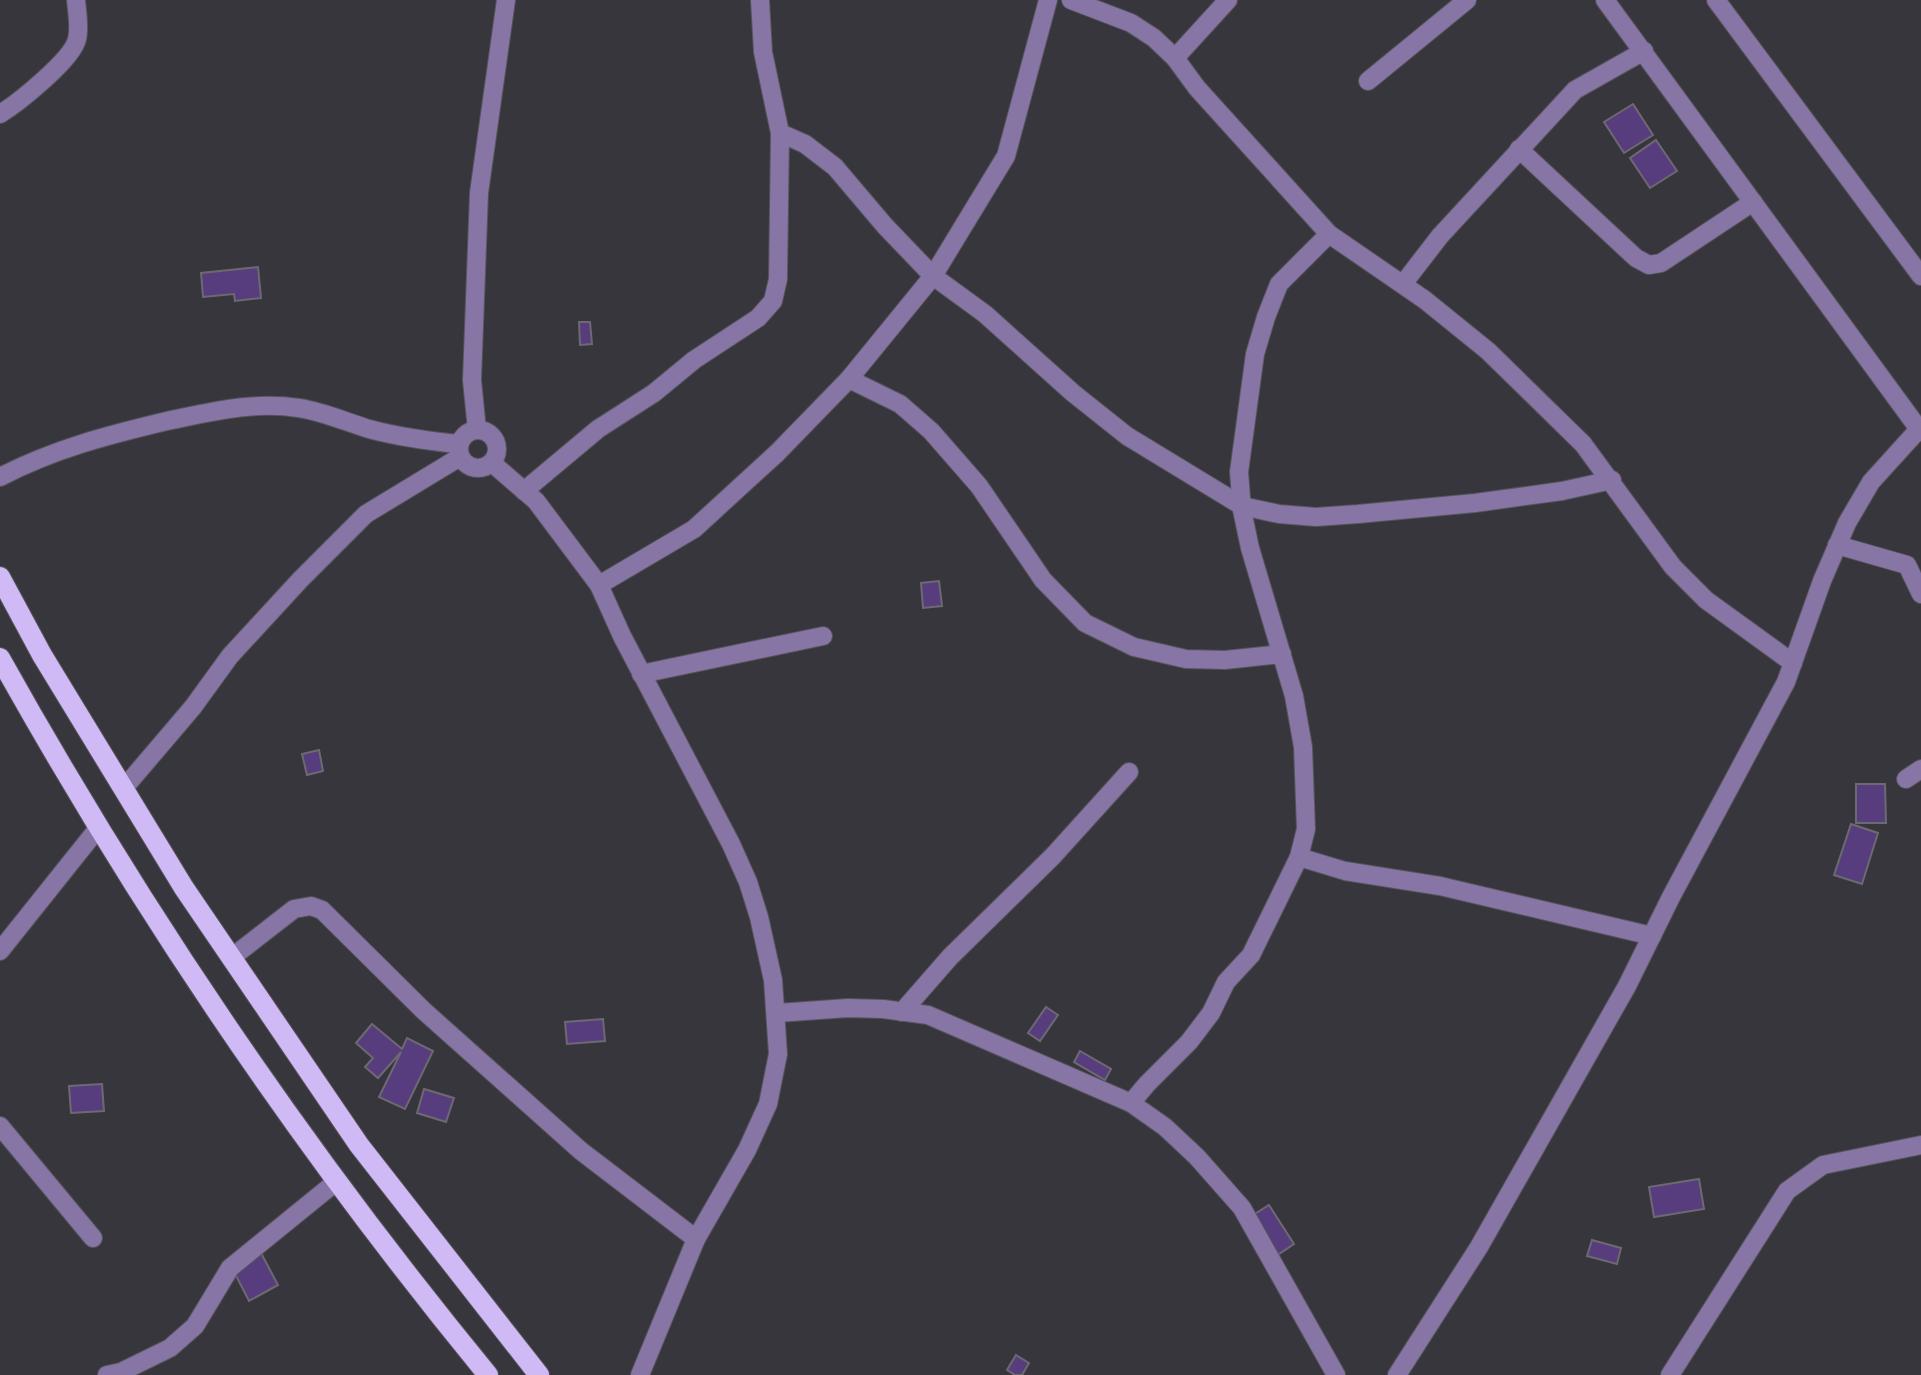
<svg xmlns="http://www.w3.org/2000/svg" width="1921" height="1375" viewBox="0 0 1921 1375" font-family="'PT Sans Narrow',sans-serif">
<rect width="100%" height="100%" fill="#38363d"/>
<g fill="#583d7e" stroke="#6c6971" stroke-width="2">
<path d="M 1633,104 L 1653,135 L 1624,153 L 1604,122 Z"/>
<path d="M 1656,140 L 1677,171 L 1650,188 L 1630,158 Z"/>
<path d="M 258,267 L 261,298 L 235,301 L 234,294 L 203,297 L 201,273 Z"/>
<path d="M 579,322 L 590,322 L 592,344 L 580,345 Z"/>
<path d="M 939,581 L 942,606 L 923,608 L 921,583 Z"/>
<path d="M 319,750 L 323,771 L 307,775 L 302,754 Z"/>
<path d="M 1856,784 L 1885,784 L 1886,823 L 1856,823 Z"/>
<path d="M 1851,824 L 1878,833 L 1862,884 L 1834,875 Z"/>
<path d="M 1046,1007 L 1058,1015 L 1040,1041 L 1028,1033 Z"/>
<path d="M 603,1019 L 605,1041 L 567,1044 L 565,1022 Z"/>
<path d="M 372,1024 L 402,1049 L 407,1038 L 433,1051 L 405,1109 L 379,1097 L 401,1052 L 378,1078 L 365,1067 L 373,1058 L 356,1043 Z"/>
<path d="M 1080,1051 L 1111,1069 L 1105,1080 L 1074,1062 Z"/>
<path d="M 102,1084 L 104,1111 L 71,1113 L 69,1086 Z"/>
<path d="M 424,1089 L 454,1098 L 446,1122 L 417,1113 Z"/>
<path d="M 1699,1179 L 1704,1209 L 1654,1217 L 1649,1187 Z"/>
<path d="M 1269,1205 L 1294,1244 L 1276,1256 L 1250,1217 Z"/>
<path d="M 1592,1240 L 1621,1248 L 1617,1264 L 1587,1256 Z"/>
<path d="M 260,1251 L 278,1285 L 249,1301 L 231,1266 Z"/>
<path d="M 1016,1355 L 1029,1363 L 1022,1375 L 1015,1375 L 1007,1370 Z"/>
</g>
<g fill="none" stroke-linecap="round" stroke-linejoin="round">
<g stroke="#56545b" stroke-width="20">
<g id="minor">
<path d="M 1071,0 L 1131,23 L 1154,38 L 1175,58 L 1197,88 L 1329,234 L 1425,300 L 1488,351 L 1583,444 L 1673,567 L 1706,600 L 1793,663"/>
<path d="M 1605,0 L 1921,432"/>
<path d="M 1716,0 L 1921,276"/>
<path d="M 1175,58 L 1228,0"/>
<path d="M 1368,81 L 1467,0"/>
<path d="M 0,114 C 18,103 73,59 77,39 C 80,27 77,12 76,0"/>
<path d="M 780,133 L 805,144 L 835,167 L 885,226 L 933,276 L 985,314 L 1073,393 L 1127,436 L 1242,506 L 1279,514 L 1316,517 L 1358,514 L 1475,503 L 1562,491 L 1612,480"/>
<path d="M 1519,149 L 1636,258 L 1649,265 L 1661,263 L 1753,202"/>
<path d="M 1403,284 L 1440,236 L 1575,90 L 1644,51"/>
<path d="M 849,379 L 900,404 L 931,431 L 979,486 L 1043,580 L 1085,623 L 1134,647 L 1186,659 L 1225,660 L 1282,654"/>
<circle cx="478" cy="449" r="19"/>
<path d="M 477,430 L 472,380 L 479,193 L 506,0"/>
<path d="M 492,463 L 536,501 L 599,585 L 622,636 L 731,844 L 748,882 L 759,917 L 773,980 L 778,1054 L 768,1104 L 747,1150 L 696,1239 L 640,1375"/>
<path d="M 0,477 C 54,449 108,435 167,421 C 211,412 253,401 299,408 C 324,412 346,422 369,429 C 399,437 428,441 459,444"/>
<path d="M 524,491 L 598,429 L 654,393 L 694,360 L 758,318 L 773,301 L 778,279 L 780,133 L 763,52 L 760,0"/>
<path d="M 1837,545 L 1907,565 L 1921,594"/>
<path d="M 599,585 L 694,529 L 777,453 L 849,379 L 933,276 L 1006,156 L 1048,0"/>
<path d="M 641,674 L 823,636"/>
<path d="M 1906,779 L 1921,769"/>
<path d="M 124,788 L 193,707 L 230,656 L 300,580 L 366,514 L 460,457"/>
<path d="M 1299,857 L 1345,871 L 1440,886 L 1652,936"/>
<path d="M 0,951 L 99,827"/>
<path d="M 231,958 L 294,909 L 311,906 L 322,910 L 424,1011 L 581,1151 L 696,1239"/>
<path d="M 902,1012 L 950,957 L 1053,856 L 1129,772"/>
<path d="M 777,1013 L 848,1008 L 883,1009 L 928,1015 L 1131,1103 L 1165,1127 L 1197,1157 L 1242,1208 L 1336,1375"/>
<path d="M 1131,1103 L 1147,1084 L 1189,1042 L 1211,1013 L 1226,982 L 1251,955 L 1299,857 L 1306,829 L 1303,747 L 1294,696 L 1250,548 L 1242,510 L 1239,472 L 1255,354 L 1266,317 L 1279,284 L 1329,234"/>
<path d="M 0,1126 L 93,1238"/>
<path d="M 107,1375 L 121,1372 L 170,1348 L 195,1326 L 230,1268 L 337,1181"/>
<path d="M 1397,1375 L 1479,1247 L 1627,986 L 1671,897 L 1786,682 L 1822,581 L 1847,523 L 1871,482 L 1919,429"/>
<path d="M 1670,1375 L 1787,1191 L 1823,1165 L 1921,1145"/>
</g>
</g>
<g stroke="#56545b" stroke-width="22">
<g id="major">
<path d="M 0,577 L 42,655 L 184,888 L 359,1145 L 539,1375"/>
<path d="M 0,658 C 141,911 304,1151 488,1375"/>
</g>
</g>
<use href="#minor" stroke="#8775a5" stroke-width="18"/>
<use href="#major" stroke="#d0baf6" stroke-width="20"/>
</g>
</svg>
